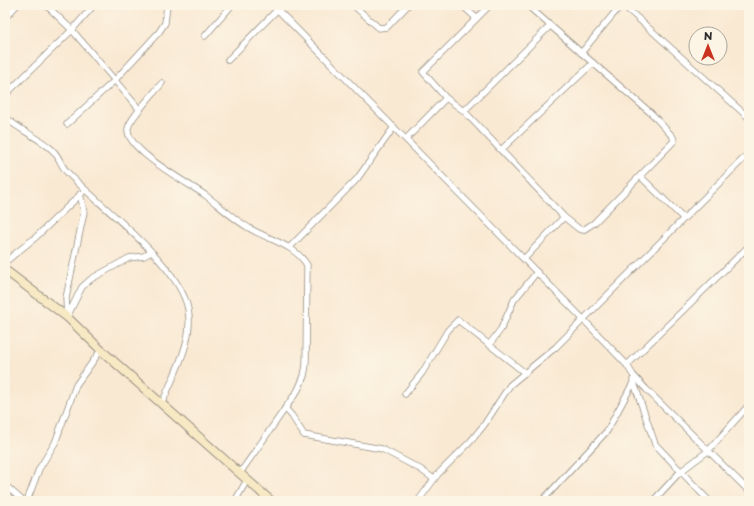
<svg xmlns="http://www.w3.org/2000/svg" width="754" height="506" viewBox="0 0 754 506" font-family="'Playpen Sans',sans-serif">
<rect width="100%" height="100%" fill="#fcf5e5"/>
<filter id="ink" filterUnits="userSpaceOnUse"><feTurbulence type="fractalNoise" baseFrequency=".025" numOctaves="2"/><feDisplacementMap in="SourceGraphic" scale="8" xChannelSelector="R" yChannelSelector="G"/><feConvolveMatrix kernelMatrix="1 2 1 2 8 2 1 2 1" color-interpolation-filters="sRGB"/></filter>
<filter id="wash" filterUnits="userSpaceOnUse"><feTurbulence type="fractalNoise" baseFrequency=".012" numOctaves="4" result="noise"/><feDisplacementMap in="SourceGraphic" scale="16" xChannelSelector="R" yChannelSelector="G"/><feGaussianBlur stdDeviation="0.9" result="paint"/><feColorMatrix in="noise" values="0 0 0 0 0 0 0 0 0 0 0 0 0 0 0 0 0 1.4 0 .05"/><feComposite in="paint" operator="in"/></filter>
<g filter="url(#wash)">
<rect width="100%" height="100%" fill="#f9e9d3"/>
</g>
<g filter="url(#ink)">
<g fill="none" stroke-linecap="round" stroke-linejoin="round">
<g stroke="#928a7f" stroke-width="7">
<g id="street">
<path d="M 46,5 L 72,30 L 94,5"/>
<path d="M 273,5 L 582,318 L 627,365 L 633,375 L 646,389 L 749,491"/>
<path d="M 353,5 L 379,28 L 387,27 L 408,5"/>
<path d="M 462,5 L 476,18"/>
<path d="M 490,5 L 423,72 L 446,98 L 464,111 L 564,217 L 579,229 L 583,230 L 594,223 L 674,141 L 673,137 L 652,114 L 593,63"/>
<path d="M 623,5 L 749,118"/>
<path d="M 5,18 L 17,5"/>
<path d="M 205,36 L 232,5"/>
<path d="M 581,53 L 621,5"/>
<path d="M 228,60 L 277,10"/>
<path d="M 162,83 C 156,91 128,120 128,129 C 126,150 188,183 205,195 C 219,205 233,219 249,228 C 269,240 294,244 307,265 L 306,365 L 304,376 L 298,390 L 240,473"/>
<path d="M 5,95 L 72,30 L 140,110"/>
<path d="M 464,111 L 550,26"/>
<path d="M 5,117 C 19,130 36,136 50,148 C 59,154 60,165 67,172 C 99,206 179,263 188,309 C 194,340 175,372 164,399 L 160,403"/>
<path d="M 67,124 L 115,80 L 159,32 L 165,23 L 167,5"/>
<path d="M 406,139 L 446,98"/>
<path d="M 502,149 L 593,63 L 527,5"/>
<path d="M 641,177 L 683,218"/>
<path d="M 80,194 L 84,212 L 66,298 L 67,317 L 82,287 L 91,279 L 129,258 L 144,256 L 151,252"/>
<path d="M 290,247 L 357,179 L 394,127"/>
<path d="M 524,259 L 564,217"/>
<path d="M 5,262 L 36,237 L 82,193"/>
<path d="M 489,345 L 501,329 L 514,300 L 537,272"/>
<path d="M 627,365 L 749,246"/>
<path d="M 633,380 L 655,444 L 709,501"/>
<path d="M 405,394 L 422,373 L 448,330 L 458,320 L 525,373"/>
<path d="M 285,408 L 292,416 L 304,435 L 382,449 L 420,469 L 434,479"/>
<path d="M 5,485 L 23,501"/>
<path d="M 27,501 L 39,469 L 55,443 L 76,385 L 101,350"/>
<path d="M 235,501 L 247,480"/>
<path d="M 418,501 L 438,474 L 470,442 L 484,425 L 510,385 L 556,347 L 749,153"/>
<path d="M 542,501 L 607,431 L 634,381"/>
<path d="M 653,501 L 680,472 L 708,451 L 749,405"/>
</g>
</g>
<g stroke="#928a7f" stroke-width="10">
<path id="secondary" d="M 5,270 L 67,317 L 101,350 L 271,501"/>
</g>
<use href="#street" stroke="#fff" stroke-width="5.5"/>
<use href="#secondary" stroke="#f7e9c3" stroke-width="8"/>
</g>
</g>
<rect width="754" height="506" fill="none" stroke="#fcf5e5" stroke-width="20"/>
<g transform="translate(708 46)"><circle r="19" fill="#fcf5e5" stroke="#a8a49b"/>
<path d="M0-3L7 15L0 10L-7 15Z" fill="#c8321e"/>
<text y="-6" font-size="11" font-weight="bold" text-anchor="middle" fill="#2b2b2b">N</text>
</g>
</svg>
